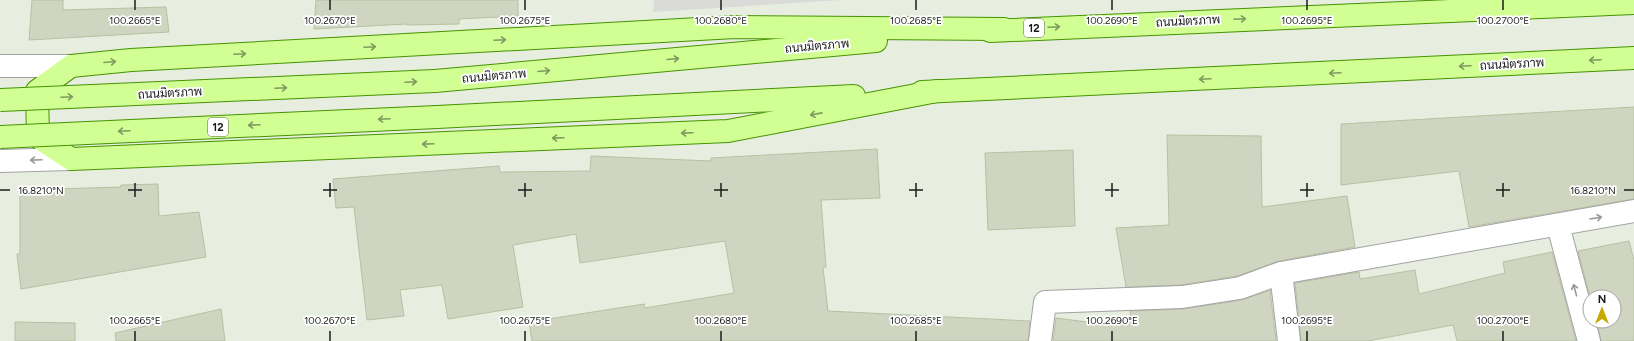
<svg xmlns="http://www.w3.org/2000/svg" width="1634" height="341" viewBox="0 0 1634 341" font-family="Figtree,Sarabun,sans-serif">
<rect width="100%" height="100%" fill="#e7eee0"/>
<path fill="#dadad8" d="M 654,0 L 841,0 L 653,12 Z"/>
<g fill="#cfd5c0" stroke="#b7c0a2">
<path d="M 32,0 L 63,0 L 63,10 L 166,7 L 169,32 L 29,40 Z"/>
<path d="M 316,0 L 518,0 L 518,16 L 459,19 L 459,24 L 407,25 L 407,24 L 314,29 Z"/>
<path d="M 1634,107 L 1634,199 L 1469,227 L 1459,171 L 1341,185 L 1341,124 Z"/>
<path d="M 1167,135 L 1261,136 L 1262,207 L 1347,196 L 1355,247 L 1279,261 L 1237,276 L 1181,285 L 1126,287 L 1116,228 L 1169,225 Z"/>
<path d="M 877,149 L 880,198 L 821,200 L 826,267 L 823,268 L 828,311 L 1030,321 L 1028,341 L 532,341 L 529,322 L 644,304 L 645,308 L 734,293 L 725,241 L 580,263 L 576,234 L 513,245 L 523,307 L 448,319 L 442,285 L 400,290 L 404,316 L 367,320 L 354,207 L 336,208 L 333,179 L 499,166 L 500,172 L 590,171 L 591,156 L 711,161 L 711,158 Z"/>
<path d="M 1073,150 L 1075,226 L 988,230 L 985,153 Z"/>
<path d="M 158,184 L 159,216 L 199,212 L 206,257 L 21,289 L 17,254 L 20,254 L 20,190 L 121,187 L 121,185 Z"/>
<path d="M 1629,241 L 1634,260 L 1634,341 L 1601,341 L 1597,321 L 1614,321 L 1614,297 L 1590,297 L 1578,251 Z"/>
<path d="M 1552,252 L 1576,341 L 1457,341 L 1453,325 L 1368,341 L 1301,341 L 1295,283 L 1359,272 L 1360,279 L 1415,270 L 1419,294 L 1505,273 L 1503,262 Z"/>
<path d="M 1270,290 L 1276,341 L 1053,341 L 1056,318 L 1110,325 L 1131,321 L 1130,311 L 1184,309 L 1242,300 Z"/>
<path d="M 221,309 L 225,341 L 116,341 L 115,333 Z"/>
<path d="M 15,322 L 75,323 L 75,341 L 15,341 Z"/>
</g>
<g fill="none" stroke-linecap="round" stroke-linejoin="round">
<g stroke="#a3a3a3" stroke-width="24">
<g id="minor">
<path d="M 0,66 L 71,66"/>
<path d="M 0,161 L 71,159"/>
<path d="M 1558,225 L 1589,341"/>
<path d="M 1040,341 L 1045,302 L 1182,297 L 1240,288 L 1281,273"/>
<path d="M 1289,341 L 1281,273 L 1634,211"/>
</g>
</g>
<g stroke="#469300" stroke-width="24">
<g id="major">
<path d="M 990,31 L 1634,3"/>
<path d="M 435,81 L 876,41"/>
<path d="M 937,91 L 728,131 L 71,159 L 38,137 L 37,91 L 71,66 L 131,60 L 735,27 L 1004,29"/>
<path d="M 922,92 L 1634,58"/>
<path d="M 437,117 L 854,96"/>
</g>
</g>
<use href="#minor" stroke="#fff" stroke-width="22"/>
<use href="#major" stroke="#d2ff94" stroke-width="22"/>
<g stroke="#469300" stroke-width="24" stroke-linecap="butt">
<g id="major-bridge">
<path d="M 0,100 L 435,81"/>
<path d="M 0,137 L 437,117"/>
</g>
</g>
<use href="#major-bridge" stroke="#d2ff94" stroke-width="22"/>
</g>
<defs><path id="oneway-shaft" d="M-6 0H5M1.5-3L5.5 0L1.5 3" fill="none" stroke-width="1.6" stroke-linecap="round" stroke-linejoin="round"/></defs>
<g stroke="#80995e">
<use href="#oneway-shaft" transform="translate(1240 19) rotate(-3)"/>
<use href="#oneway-shaft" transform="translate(1054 27) rotate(-3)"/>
<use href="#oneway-shaft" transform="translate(500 40) rotate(-3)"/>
<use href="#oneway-shaft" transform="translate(370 47) rotate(-3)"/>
<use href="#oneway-shaft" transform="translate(240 54) rotate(-3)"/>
<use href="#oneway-shaft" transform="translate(673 59) rotate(-5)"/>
<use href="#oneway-shaft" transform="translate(1595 60) rotate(177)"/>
<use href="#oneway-shaft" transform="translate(110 62) rotate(-5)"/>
<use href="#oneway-shaft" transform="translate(1465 66) rotate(177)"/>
<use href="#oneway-shaft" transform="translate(544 71) rotate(-5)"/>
<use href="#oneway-shaft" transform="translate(1335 73) rotate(177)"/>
<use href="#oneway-shaft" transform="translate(1205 79) rotate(177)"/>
<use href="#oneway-shaft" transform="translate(411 82) rotate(-3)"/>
<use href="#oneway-shaft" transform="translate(281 88) rotate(-3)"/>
<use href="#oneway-shaft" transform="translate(67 97) rotate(-3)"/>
<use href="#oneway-shaft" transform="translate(816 114) rotate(169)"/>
<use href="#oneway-shaft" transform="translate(384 119) rotate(177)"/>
<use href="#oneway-shaft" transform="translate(254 125) rotate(177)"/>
<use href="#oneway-shaft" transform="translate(124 131) rotate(177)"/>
<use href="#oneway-shaft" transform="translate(687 133) rotate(178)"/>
<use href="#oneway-shaft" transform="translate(558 138) rotate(178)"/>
<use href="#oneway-shaft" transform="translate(428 144) rotate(178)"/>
</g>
<g stroke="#999">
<use href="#oneway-shaft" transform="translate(36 160) rotate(178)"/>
<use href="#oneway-shaft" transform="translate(1596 218) rotate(-10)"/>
<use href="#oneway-shaft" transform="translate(1575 290) rotate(-105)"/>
</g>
<path fill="none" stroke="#1c1c1c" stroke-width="1.5" d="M 135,0 L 135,10M 330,0 L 330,10M 525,0 L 525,10M 721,0 L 721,10M 916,0 L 916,10M 1112,0 L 1112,10M 1307,0 L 1307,10M 1503,0 L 1503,10M 135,183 L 135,197M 330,183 L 330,197M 525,183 L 525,197M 721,183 L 721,197M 916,183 L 916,197M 1112,183 L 1112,197M 1307,183 L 1307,197M 1503,183 L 1503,197M 0,190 L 10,190M 128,190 L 142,190M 323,190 L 337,190M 518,190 L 532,190M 714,190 L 728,190M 909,190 L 923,190M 1105,190 L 1119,190M 1300,190 L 1314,190M 1496,190 L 1510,190M 1624,190 L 1634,190M 135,331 L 135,341M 330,331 L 330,341M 525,331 L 525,341M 721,331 L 721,341M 916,331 L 916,341M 1112,331 L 1112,341M 1307,331 L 1307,341M 1503,331 L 1503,341"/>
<g text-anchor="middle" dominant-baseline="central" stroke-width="3.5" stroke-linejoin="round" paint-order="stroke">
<g fill="#fff" stroke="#606060" stroke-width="1">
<rect x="1024" y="19" width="20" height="18" rx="3"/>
<rect x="208" y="118" width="20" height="18" rx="3"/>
</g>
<g font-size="11" font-weight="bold" fill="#1c1c1c">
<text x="1034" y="28">12</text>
<text x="218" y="127">12</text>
</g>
<g font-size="12" fill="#1c1c1c" stroke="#fff">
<text transform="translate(1188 21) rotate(-3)">ถนนมิตรภาพ</text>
<text transform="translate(817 46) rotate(-5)">ถนนมิตรภาพ</text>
<text transform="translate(1512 64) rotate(-3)">ถนนมิตรภาพ</text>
<text transform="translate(494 76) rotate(-5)">ถนนมิตรภาพ</text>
<text transform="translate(170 93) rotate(-3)">ถนนมิตรภาพ</text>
</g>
</g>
<g font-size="10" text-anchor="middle" fill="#1c1c1c" stroke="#fff" stroke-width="3.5" stroke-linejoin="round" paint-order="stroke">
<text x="135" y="24">100.2665°E</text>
<text x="330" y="24">100.2670°E</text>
<text x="525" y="24">100.2675°E</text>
<text x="721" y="24">100.2680°E</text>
<text x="916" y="24">100.2685°E</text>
<text x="1112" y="24">100.2690°E</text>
<text x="1307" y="24">100.2695°E</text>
<text x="1503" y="24">100.2700°E</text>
<text x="41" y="194">16.8210°N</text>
<text x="1593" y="194">16.8210°N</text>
<text x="135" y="324">100.2665°E</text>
<text x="330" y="324">100.2670°E</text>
<text x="525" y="324">100.2675°E</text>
<text x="721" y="324">100.2680°E</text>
<text x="916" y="324">100.2685°E</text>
<text x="1112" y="324">100.2690°E</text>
<text x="1307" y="324">100.2695°E</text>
<text x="1503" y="324">100.2700°E</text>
</g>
<g transform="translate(1602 309)"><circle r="19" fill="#ffffff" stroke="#a4a4a4"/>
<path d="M0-3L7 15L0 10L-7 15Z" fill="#c7aa00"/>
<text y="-6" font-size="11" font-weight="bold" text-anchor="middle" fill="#1c1c1c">N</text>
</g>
</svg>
